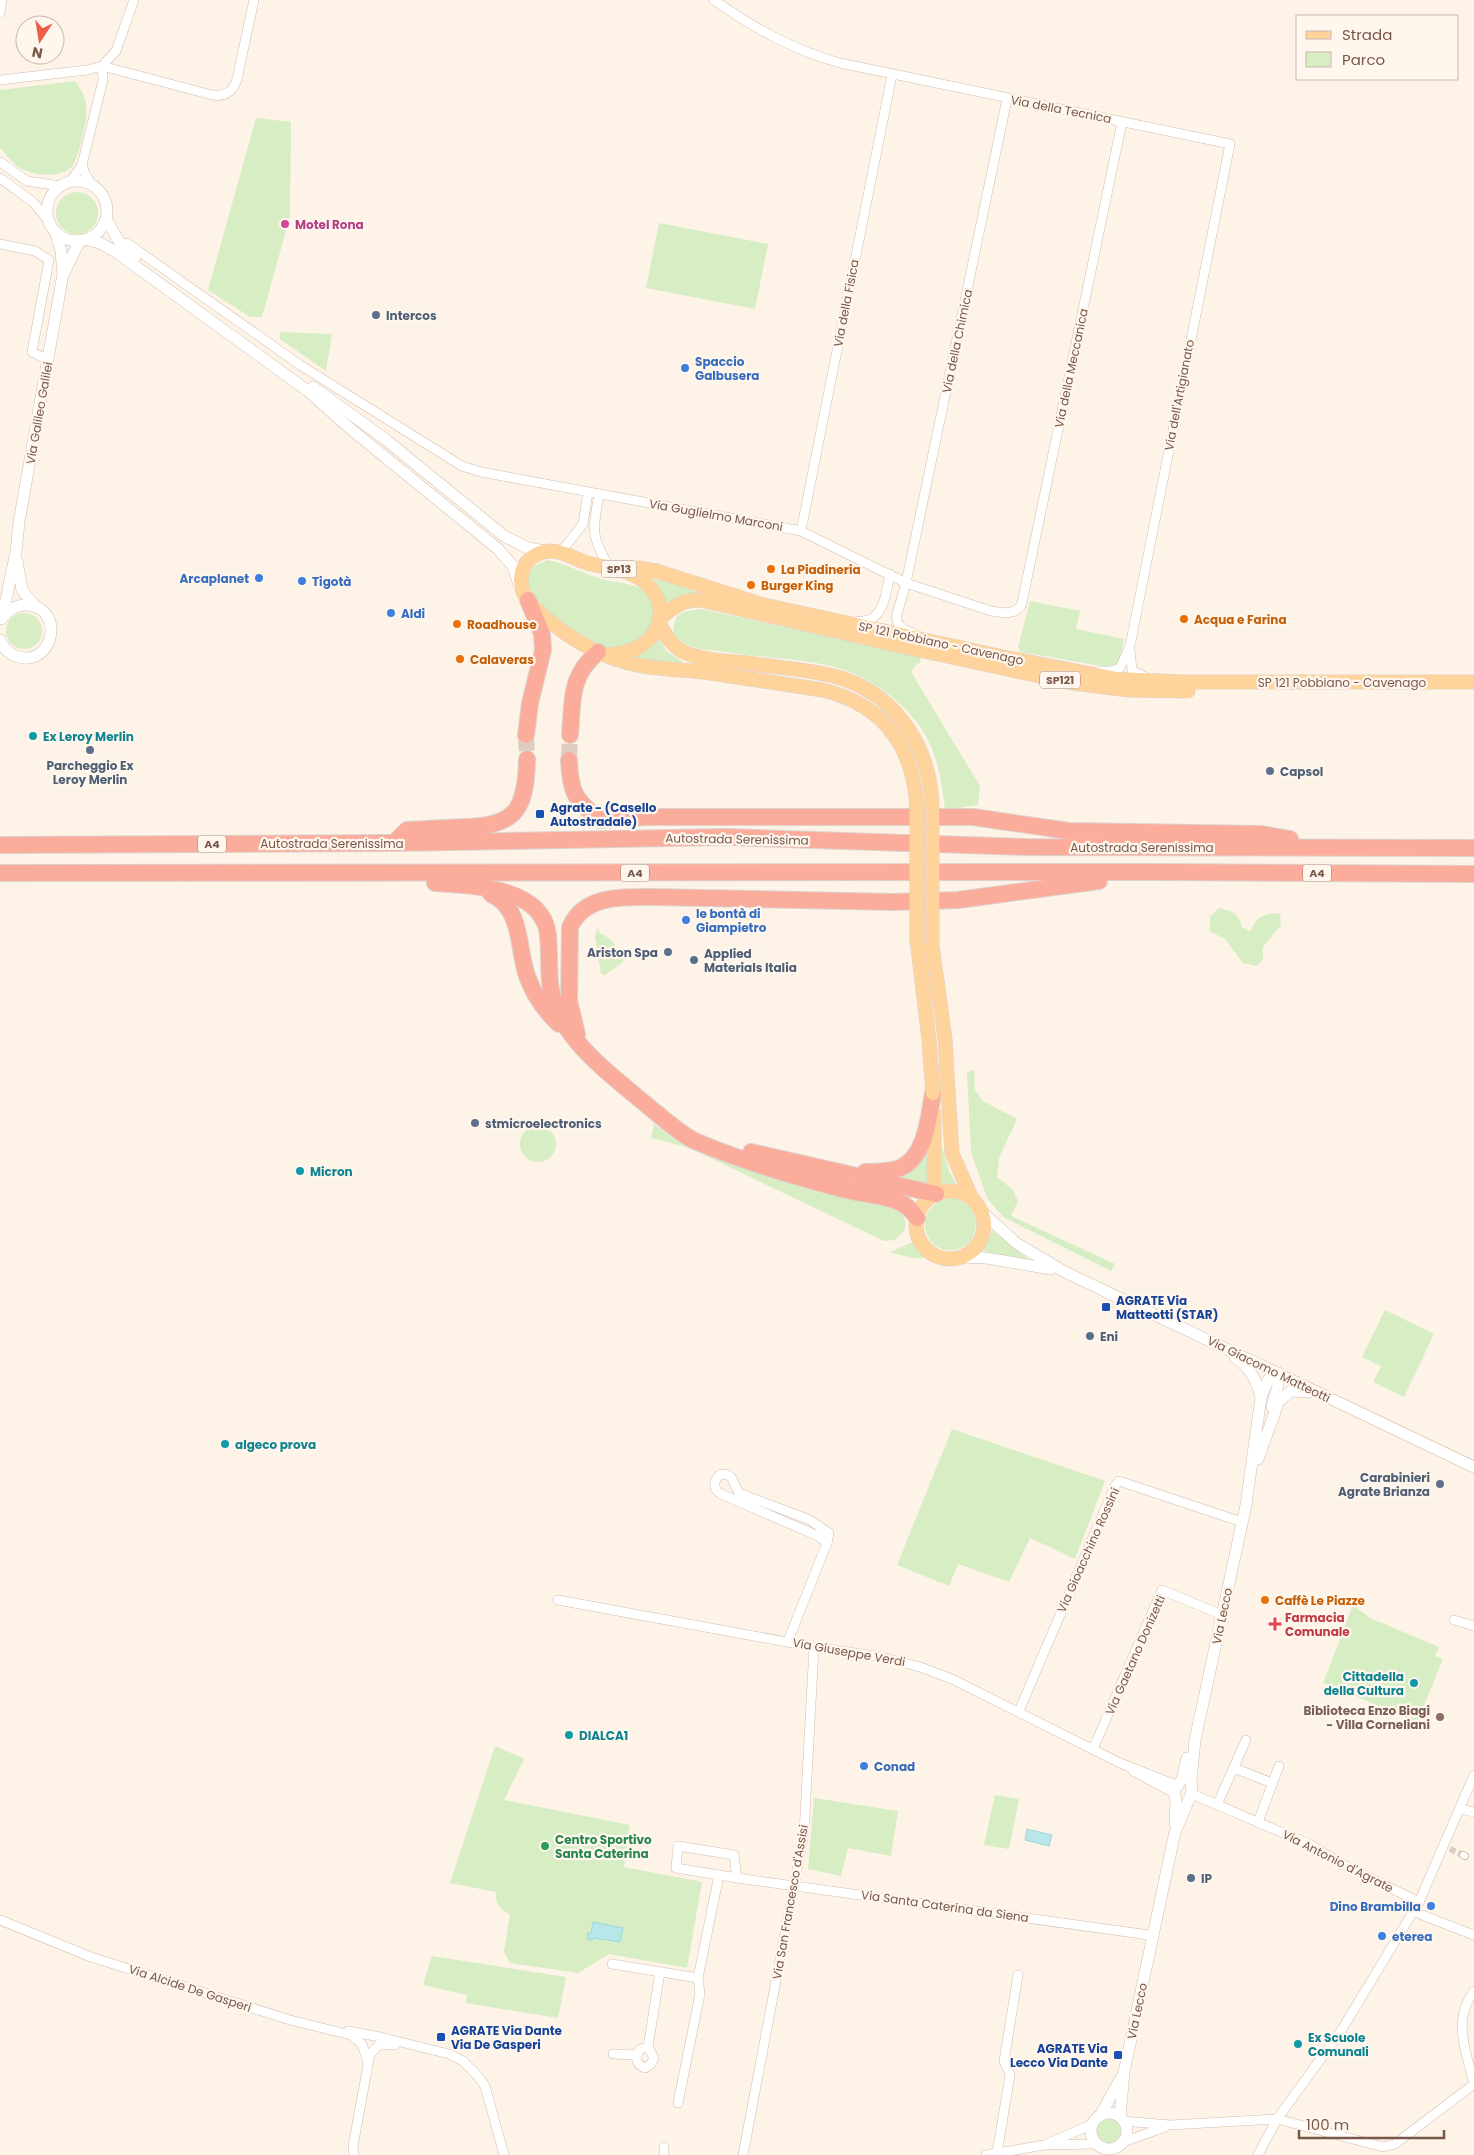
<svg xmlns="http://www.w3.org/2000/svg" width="1474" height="2155" viewBox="0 0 1474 2155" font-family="Poppins,sans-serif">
<rect width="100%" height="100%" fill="#fef3e7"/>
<g fill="#d7edc4">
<path d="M 75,81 C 90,100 88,116 82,139 C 79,147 78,158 73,165 C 62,180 29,176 16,165 C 10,160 5,153 0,148 L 0,90 Z"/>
<path d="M 256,118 L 291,122 L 290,216 L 262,317 L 250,317 L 208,290 Z"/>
<circle cx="77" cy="213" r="21"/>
<path d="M 659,223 L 768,244 L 755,309 L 646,288 Z"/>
<path d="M 280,332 L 332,334 L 326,371 L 280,339 Z"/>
<path d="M 548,560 C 567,564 584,574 602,579 C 614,583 628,582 639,588 C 642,589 646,593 648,595 C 672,626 625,658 597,645 C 574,634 488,579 548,560 Z"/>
<path d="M 645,577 L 672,583 L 701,594 L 667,606 L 662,592 Z"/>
<path d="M 1030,601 L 1080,611 L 1076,629 L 1124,639 L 1119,663 L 1107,667 L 1021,652 L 1018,647 Z"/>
<path d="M 702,609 L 921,657 L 920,663 L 918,663 L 911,672 L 980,786 L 978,805 L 945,810 C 942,786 939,762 928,740 C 910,704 869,675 831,666 C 797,658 760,658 726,652 C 705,649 688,651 674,634 C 672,612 684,611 702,609 Z"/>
<circle cx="24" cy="631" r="18"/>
<path d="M 658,637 L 667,652 L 682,661 L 681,666 L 633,658 Z"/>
<path d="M 1219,908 C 1232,911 1239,913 1242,927 L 1250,932 C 1259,915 1260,915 1280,913 L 1281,925 L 1263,947 L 1263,960 L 1256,966 L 1243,963 L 1225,939 L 1210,931 L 1210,917 Z"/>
<path d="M 598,927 L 599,933 C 610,936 622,951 623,962 L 605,975 L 601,974 L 595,936 Z"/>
<path d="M 974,1070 L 975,1090 L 983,1101 L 1017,1119 L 999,1158 L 997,1177 L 1012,1189 L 1018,1201 L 1011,1216 L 1115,1264 L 1111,1271 L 1003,1217 L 987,1198 L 971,1152 L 967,1072 Z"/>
<path d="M 654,1124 L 675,1140 L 768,1177 L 821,1193 L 892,1207 C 902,1212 908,1219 904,1231 L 895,1240 L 884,1241 L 700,1153 L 683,1146 L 651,1138 Z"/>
<circle cx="538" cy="1144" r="18"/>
<path d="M 939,1137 L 949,1171 L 957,1185 L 939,1185 Z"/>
<path d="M 929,1142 L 930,1186 L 887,1178 Z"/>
<path d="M 951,1198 C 968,1201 981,1215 974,1234 C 972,1241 966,1247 958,1249 C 923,1259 909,1205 951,1198 Z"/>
<path d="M 992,1231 L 1027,1258 L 1028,1260 L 983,1251 Z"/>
<path d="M 913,1242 L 926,1258 L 911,1258 L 890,1252 Z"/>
<path d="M 1385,1310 L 1434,1334 L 1404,1397 L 1373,1382 L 1381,1366 L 1362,1357 Z"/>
<path d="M 952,1429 L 1105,1481 L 1075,1559 L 1030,1538 L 1009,1582 L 958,1564 L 949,1586 L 897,1565 Z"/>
<path d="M 1353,1605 L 1370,1618 L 1439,1647 L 1435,1656 L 1443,1659 L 1417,1722 L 1323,1683 Z"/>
<path d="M 495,1746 L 524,1759 L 504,1800 L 630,1825 L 624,1867 L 702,1882 L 687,1968 L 609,1954 L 578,1973 L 510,1963 L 504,1952 L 510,1915 C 500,1909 495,1905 496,1892 L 450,1883 Z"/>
<path d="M 995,1795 L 1019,1799 L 1009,1849 L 984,1845 Z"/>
<path d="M 814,1798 L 898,1811 L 891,1856 L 848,1848 L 841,1876 L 808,1869 Z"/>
<path d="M 432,1956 L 566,1977 L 558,2018 L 466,2003 L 467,1995 L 423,1985 Z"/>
<circle cx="1109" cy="2131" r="12"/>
</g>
<g fill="#b9e6e9" stroke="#9fd7db">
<path d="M 1027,1829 L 1052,1835 L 1049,1846 L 1025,1840 Z"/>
<path d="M 593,1922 L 623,1928 L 620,1942 L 594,1938 L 593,1940 L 587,1939 L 588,1933 L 591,1933 Z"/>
</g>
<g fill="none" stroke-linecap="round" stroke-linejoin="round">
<path stroke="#ddccc0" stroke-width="6" stroke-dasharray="6 3" stroke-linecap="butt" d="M 1450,1849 L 1463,1855"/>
<g stroke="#ddccc0" stroke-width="16" stroke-dasharray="16 8" stroke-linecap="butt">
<path d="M 526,735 L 527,759"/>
<path d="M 569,760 L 570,735"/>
</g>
<g stroke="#d3bcae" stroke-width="8">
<path id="pedestrian" d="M 1463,1855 L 1465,1856"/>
</g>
<g stroke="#d3bcae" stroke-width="10">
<g id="minor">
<path d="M 714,0 C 754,28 793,50 840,63 L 1230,144 L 1130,646 L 1120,668 L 1112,671 L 1101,671"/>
<path d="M 0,13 L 2,0"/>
<path d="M 102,66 L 212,95 C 225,97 233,92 237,79 L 254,0"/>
<path d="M 0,80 L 87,70 L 102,66 L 116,51 L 134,0"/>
<path d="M 0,162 L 27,181 L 60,186"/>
<path d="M 82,165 L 85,174 L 92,185"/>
<path d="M 0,178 L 33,202 L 51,224"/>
<path d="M 70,182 L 82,165 L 103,80 L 102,66"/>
<path d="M 127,243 L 300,365 L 462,466 L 481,472 L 801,531 L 906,583 L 991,611 L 1006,613 L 1015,611 L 1021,606 L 1023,598 L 1122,122"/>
<path d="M 0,244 L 35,251 L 49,260 L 32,352 L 48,360"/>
<path d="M 599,494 C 593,529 590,536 610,568"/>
<path d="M 801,531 L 892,75"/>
<path d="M 560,553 L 583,524 L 588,492"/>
<path d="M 858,621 C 884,624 886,593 890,574"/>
<path d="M 913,633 C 903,630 895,625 897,614 L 906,583 L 1007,99"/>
<path d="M 1130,651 L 1132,670 L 1145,677"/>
<path d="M 721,1474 C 736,1474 732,1484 739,1493 L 810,1520 L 829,1533 L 827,1543 L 818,1536 L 721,1494 C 712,1488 713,1481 721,1474 Z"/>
<path d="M 558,1600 L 814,1647 L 882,1657 L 920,1667 L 952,1679 L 1120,1763 L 1176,1785"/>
<path d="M 1454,1620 L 1474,1626"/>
<path d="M 788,1641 L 827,1543"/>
<path d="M 1019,1711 L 1115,1486 L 1119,1481 L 1242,1522"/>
<path d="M 1093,1749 L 1162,1590 L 1222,1615"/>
<path d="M 1234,1768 L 1272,1783"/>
<path d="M 1133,1771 L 1174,1793"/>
<path d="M 1192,1794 L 1311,1845 L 1342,1864 L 1419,1902"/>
<path d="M 1217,1805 L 1246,1740"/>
<path d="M 1461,1809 L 1474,1812"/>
<path d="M 1258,1822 L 1279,1766"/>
<path d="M 737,1878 L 734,1855 L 678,1846 L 676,1868 L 737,1878 L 1142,1934 L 1153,1936"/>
<path d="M 1414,1910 L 1422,1915 L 1474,1935"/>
<path d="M 0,1920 L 91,1957 L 290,2020 L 351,2035 L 362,2044 L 368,2062"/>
<path d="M 612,1964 L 698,1978 L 719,1875"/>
<path d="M 1474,1991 C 1452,2021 1466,2051 1474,2084"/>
<path d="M 348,2031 L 380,2037 L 449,2054 L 463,2061 L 476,2074 L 485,2086 L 504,2155"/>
<path d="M 648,2047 L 640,2049 C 635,2057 635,2064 645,2068 L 651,2064 L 654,2058 L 648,2047 L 660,1972"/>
<path d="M 613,2054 L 637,2055"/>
<path d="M 678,2103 L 700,1994 L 698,1978"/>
<path d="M 1123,2121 L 1170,2125 L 1277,2119 L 1383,2147 L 1395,2144 L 1474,2084"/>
<path d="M 1123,2142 L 1165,2127"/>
<path d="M 1049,2143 L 1093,2124"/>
<path d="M 997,2153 L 1010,2075 L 1004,2061 L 1018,1975"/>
<path d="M 354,2155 L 353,2146 L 370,2054 L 379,2045 L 395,2045"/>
<path d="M 664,2155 L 664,2147"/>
<path d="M 743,2155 L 804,1833 L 814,1647"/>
<path d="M 986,2155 L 1044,2145 L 1097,2144"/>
<path d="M 1258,2155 L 1277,2119 L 1341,2031 L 1419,1902 L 1474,1775"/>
</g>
</g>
<g stroke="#d3bcae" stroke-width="12">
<g id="tertiary">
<circle cx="77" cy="211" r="30"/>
<path d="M 106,219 L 120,243 L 135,257"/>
<path d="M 85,239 L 100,243 L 116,252 L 308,391 L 347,426 L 498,549 L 513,566 L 519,585"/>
<path d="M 64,273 L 80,240"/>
<path d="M 313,387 L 385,439 L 504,536 L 528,548 L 545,551"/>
<path d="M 17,561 L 22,590 L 35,606"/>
<path d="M 2,618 L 16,552 L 19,522 L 63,274 L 61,251 L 55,231"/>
<path d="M 0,640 C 3,648 8,653 16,656 C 52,670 67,609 28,605 C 16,604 8,610 1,619"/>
<path d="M 980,1210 L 1016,1243 L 1065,1272 L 1474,1467"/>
<path d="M 959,1257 L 986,1258 L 1051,1269"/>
<path d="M 1235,1357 C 1250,1368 1256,1379 1261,1397"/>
<path d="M 1272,1407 L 1278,1385 L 1278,1373"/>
<path d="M 1258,1459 L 1279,1401 L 1291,1391 L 1310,1392"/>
<path d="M 1175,1823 L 1176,1802 L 1174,1791 L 1182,1779 L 1187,1758"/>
<circle cx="1109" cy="2131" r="18"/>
<path d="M 1100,2116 L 1121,2078"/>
<path d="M 1120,2117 L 1124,2072 L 1175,1832 L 1192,1792 L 1191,1780 L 1195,1740 L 1246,1505 L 1261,1397 L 1268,1380 L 1278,1373"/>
</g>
</g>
<g stroke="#dcd3d0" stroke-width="15">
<g id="primary">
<path d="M 624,571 L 639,568 L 656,571 L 764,605 L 1003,657 L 1117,679 L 1180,682 L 1474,682"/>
<path d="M 659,619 C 672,608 683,599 701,600 L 901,646 L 1072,683 L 1129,690 L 1188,691"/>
<path d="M 659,624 C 665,633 670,644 680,650 C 700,661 726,661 747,663 C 778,668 811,669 841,678 C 899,697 932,751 932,810"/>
<path d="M 607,655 C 625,654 646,648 655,631 C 670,603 650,579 623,571 C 611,567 599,566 587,563 C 575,559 563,551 551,551 C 544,551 536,554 530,559 C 517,571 519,591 530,603 C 560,634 600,659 643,666 C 663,669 684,670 704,672 C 744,678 783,684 823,690 C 885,705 914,748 917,809"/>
<path d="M 948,1091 L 952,1153 L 972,1199"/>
<path d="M 934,1113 L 934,1195"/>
<circle cx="950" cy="1225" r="34"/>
</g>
</g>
<g stroke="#dcd3d0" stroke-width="18">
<g id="motorway">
<path d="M 526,735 L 530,703 L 543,650 L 542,634 L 528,600"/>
<path d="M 570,735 C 573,699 569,677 598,652"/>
<path d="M 569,760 C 570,792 575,800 600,820 L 647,817 L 973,817 L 1069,831 L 1261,834 L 1290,839"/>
<path d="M 394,843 L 407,830 C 426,829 446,828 465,827 C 517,826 526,808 527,759"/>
<path d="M 0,845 L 394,843 L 725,837 L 1026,847 L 1474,848"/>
<path d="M 0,873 L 1160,872 L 1474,874"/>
<path d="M 435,883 C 472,885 543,887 548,935 C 551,966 545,987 560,1016 C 577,1052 625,1086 655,1112 C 668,1122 680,1134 695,1141 C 742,1161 792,1176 842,1189 C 860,1194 880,1194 897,1201 C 905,1204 912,1210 917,1218"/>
<path d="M 491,894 C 523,909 517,947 527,976 C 534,996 544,1010 559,1024"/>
<path d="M 577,1034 L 569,1001 L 570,927 C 585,894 624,897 654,897 L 894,902 L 958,900 L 1099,881"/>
<path d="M 751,1152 L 936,1194"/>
<path d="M 865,1172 C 877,1172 889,1172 900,1168 C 926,1157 929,1116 933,1093"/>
</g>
</g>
<use href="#pedestrian" stroke="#fff" stroke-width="6"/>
<use href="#minor" stroke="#fff" stroke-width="9"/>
<use href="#tertiary" stroke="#fff" stroke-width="11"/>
<use href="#primary" stroke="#ffd39c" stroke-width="14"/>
<use href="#motorway" stroke="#fbac9a" stroke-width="16"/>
<g stroke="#dcd3d0" stroke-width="15" stroke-linecap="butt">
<g id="primary-bridge">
<path d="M 917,809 L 917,940 L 929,1040 L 933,1093"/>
<path d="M 932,810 L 932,945 L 945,1039 L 948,1091"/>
</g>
</g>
<use href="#primary-bridge" stroke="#ffd39c" stroke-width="14"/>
</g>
<circle fill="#d1479c" stroke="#fff7ee" stroke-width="2" cx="285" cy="224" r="5"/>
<g fill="#5c6f8a" stroke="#fff7ee" stroke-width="2">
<circle cx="376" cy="315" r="5"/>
<circle cx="90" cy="750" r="5"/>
<circle cx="1270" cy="771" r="5"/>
<circle cx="668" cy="952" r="5"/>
<circle cx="694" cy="960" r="5"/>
<circle cx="475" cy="1123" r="5"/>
<circle cx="1090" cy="1336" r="5"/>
<circle cx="1440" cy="1484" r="5"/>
<circle cx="1191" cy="1878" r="5"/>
</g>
<g fill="#3f7fe0" stroke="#fff7ee" stroke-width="2">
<circle cx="685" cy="368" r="5"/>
<circle cx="259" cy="578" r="5"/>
<circle cx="302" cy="581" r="5"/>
<circle cx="391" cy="613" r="5"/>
<circle cx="686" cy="920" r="5"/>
<circle cx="864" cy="1766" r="5"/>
<circle cx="1431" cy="1906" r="5"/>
<circle cx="1382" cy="1936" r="5"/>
</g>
<g fill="#e8710a" stroke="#fff7ee" stroke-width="2">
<circle cx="771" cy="569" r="5"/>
<circle cx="751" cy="585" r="5"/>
<circle cx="1184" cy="619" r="5"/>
<circle cx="457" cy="624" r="5"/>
<circle cx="460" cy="659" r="5"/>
<circle cx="1265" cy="1600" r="5"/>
</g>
<g fill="#0f9aa8" stroke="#fff7ee" stroke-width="2">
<circle cx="33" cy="736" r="5"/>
<circle cx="300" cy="1171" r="5"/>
<circle cx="225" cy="1444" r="5"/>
<circle cx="1414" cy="1683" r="5"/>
<circle cx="569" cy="1735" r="5"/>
<circle cx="1298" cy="2044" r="5"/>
</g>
<g fill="#1a4fb4" stroke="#fff7ee" stroke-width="2">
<rect x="535" y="809" width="10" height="10" rx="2.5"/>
<rect x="1101" y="1302" width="10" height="10" rx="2.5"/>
<rect x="436" y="2032" width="10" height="10" rx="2.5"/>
<rect x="1113" y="2050" width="10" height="10" rx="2.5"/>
</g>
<path fill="#e0444e" stroke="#fff7ee" stroke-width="2" d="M1272.5 1616.5h5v5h5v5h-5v5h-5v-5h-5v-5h5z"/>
<circle fill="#8d6e63" stroke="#fff7ee" stroke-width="2" cx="1440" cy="1717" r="5"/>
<circle fill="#2e9e5b" stroke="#fff7ee" stroke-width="2" cx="545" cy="1846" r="5"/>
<g text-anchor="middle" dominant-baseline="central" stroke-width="4.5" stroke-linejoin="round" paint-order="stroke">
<g fill="#fff7ee" stroke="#a1877a" stroke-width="1">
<rect x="601.5" y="560.5" width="35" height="17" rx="4"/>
<rect x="1040" y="671.5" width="40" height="17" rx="4"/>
<rect x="198" y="835.5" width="28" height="17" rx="4"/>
<rect x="621" y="864.5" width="28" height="17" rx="4"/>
<rect x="1303" y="864.5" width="28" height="17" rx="4"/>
</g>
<g font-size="11" font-weight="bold" fill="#795749">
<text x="619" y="569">SP13</text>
<text x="1060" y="680">SP121</text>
<text x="212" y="844">A4</text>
<text x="635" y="873">A4</text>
<text x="1317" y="873">A4</text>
</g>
<g font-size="12" fill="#795749" stroke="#fff7ee">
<text transform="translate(1061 109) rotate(11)">Via della Tecnica</text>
<text transform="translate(846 303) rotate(-79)">Via della Fisica</text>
<text transform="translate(957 341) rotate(-78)">Via della Chimica</text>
<text transform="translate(1071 368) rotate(-78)">Via della Meccanica</text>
<text transform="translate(1179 395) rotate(-79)">Via dell'Artigianato</text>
<text transform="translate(39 413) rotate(-80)">Via Galileo Galilei</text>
<text transform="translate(716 515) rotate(10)">Via Guglielmo Marconi</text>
<text transform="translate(941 643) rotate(12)">SP 121 Pobbiano - Cavenago</text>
<text x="1342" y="682">SP 121 Pobbiano - Cavenago</text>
<text transform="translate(737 839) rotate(1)">Autostrada Serenissima</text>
<text x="332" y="843">Autostrada Serenissima</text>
<text x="1142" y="847">Autostrada Serenissima</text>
<text transform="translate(1269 1369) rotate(26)">Via Giacomo Matteotti</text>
<text transform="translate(1088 1550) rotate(-66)">Via Gioacchino Rossini</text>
<text transform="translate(1222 1616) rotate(-78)">Via Lecco</text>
<text transform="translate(849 1652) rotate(10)">Via Giuseppe Verdi</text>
<text transform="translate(1135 1655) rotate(-66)">Via Gaetano Donizetti</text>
<text transform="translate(1338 1861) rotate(27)">Via Antonio d'Agrate</text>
<text transform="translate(790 1902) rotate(-80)">Via San Francesco d'Assisi</text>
<text transform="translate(945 1906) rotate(8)">Via Santa Caterina da Siena</text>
<text transform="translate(190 1988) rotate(18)">Via Alcide De Gasperi</text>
<text transform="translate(1137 2011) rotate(-78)">Via Lecco</text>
</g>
<g font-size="12" font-weight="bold" fill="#b23c85" stroke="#fff7ee" text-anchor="start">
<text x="295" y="224">Motel Rona</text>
</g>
<g font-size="12" font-weight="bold" fill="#4e5e75" stroke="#fff7ee" text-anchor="start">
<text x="386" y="315">Intercos</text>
<text x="90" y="765" text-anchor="middle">Parcheggio Ex<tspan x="90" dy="14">Leroy Merlin</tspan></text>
<text x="1280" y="771">Capsol</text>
<text x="658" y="952" text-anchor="end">Ariston Spa</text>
<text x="704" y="953">Applied<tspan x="704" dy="14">Materials Italia</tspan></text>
<text x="485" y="1123">stmicroelectronics</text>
<text x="1100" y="1336">Eni</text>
<text x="1430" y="1477" text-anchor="end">Carabinieri<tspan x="1430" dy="14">Agrate Brianza</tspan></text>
<text x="1201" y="1878">IP</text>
</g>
<g font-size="12" font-weight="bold" fill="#366cbe" stroke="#fff7ee" text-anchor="start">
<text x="695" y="361">Spaccio<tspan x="695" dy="14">Galbusera</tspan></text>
<text x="249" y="578" text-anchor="end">Arcaplanet</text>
<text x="312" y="581">Tigotà</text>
<text x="401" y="613">Aldi</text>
<text x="696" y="913">le bontà di<tspan x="696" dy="14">Giampietro</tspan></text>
<text x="874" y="1766">Conad</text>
<text x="1421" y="1906" text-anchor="end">Dino Brambilla</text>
<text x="1392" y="1936">eterea</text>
</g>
<g font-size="12" font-weight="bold" fill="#c56008" stroke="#fff7ee" text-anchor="start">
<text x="781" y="569">La Piadineria</text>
<text x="761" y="585">Burger King</text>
<text x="1194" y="619">Acqua e Farina</text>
<text x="467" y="624">Roadhouse</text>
<text x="470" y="659">Calaveras</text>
<text x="1275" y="1600">Caffè Le Piazze</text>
</g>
<g font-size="12" font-weight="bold" fill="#0d838f" stroke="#fff7ee" text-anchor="start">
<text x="43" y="736">Ex Leroy Merlin</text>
<text x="310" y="1171">Micron</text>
<text x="235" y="1444">algeco prova</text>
<text x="1404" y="1676" text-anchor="end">Cittadella<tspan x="1404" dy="14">della Cultura</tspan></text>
<text x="579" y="1735">DIALCA1</text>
<text x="1308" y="2037">Ex Scuole<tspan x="1308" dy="14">Comunali</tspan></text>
</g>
<g font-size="12" font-weight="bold" fill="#164399" stroke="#fff7ee" text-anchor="start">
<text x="550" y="807">Agrate - (Casello<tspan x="550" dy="14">Autostradale)</tspan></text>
<text x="1116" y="1300">AGRATE Via<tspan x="1116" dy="14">Matteotti (STAR)</tspan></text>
<text x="451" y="2030">AGRATE Via Dante<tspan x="451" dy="14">Via De Gasperi</tspan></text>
<text x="1108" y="2048" text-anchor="end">AGRATE Via<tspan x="1108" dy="14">Lecco Via Dante</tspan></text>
</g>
<g font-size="12" font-weight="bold" fill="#be3a42" stroke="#fff7ee" text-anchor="start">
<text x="1285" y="1617">Farmacia<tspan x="1285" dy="14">Comunale</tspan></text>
</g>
<g font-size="12" font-weight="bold" fill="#785e54" stroke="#fff7ee" text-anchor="end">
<text x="1430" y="1710">Biblioteca Enzo Biagi<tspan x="1430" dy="14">- Villa Corneliani</tspan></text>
</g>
<g font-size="12" font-weight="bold" fill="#27864d" stroke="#fff7ee" text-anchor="start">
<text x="555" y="1839">Centro Sportivo<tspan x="555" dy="14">Santa Caterina</tspan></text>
</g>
</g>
<rect x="1296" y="15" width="162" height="65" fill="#fff7ee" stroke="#c9b7ac"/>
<rect x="1306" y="31" width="25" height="8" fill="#ffd39c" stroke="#c9b7ac"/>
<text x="1342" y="40" font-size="15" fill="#795749">Strada</text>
<rect x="1306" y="52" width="25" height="15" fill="#d7edc4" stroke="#c9b7ac"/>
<text x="1342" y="65" font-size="15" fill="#795749">Parco</text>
<g transform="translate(40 40) rotate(192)"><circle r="24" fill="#fff7ee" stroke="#c9b7ac"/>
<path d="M0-4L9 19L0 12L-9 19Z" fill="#ee5e46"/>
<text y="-8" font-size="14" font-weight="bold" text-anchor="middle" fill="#795749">N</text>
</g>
<path d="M1299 2130v8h145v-8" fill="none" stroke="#795749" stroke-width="2.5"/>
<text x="1306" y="2130" font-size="15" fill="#795749" stroke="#fff7ee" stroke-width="4" paint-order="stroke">100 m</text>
</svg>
